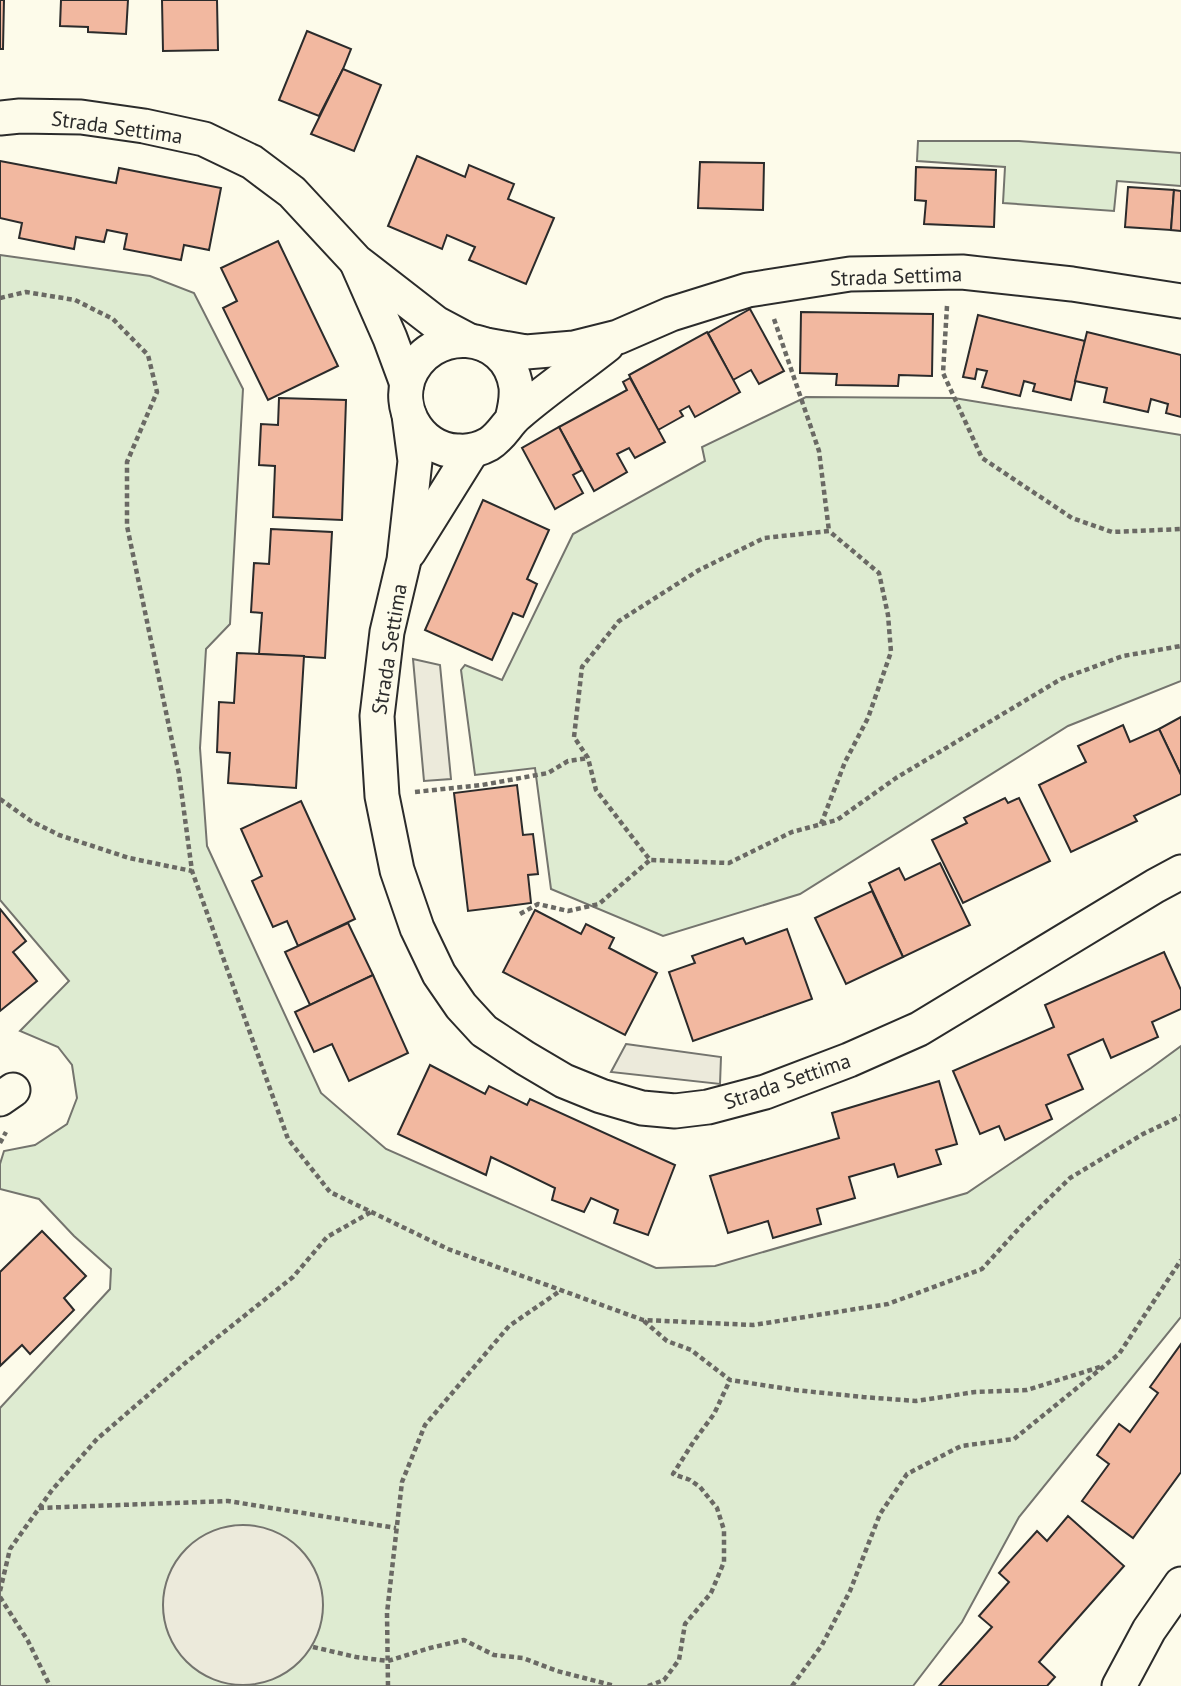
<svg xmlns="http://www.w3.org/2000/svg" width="1181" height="1686" viewBox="0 0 1181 1686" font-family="'PT Sans',sans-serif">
<rect width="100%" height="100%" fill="#fdfbea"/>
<g fill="#deebd1" stroke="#74746e" stroke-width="2">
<path d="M 918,141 L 1019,141 L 1181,153 L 1181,186 L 1117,181 L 1114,211 L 1003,203 L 1005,167 L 917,161 Z"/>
<path d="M 0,255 L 150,276 L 194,293 L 243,389 L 230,624 L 206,649 L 200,748 L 207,846 L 321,1093 L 386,1149 L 656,1268 L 715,1266 L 967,1193 L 1151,1068 L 1181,1046 L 1181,1317 L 1019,1517 L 962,1622 L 913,1686 L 0,1686 L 0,1408 L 110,1289 L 111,1269 L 74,1236 L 39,1199 L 0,1189 L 0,1164 L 4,1151 L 35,1145 L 67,1124 L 77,1098 L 72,1065 L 58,1047 L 20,1031 L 69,981 L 0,900 Z"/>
<path d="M 806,397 L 954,398 L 1181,435 L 1181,681 L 1068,726 L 800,894 L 663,936 L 551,889 L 535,768 L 475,775 L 461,670 L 465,665 L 502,680 L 573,534 L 705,461 L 702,447 Z"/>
</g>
<g fill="#eceadb" stroke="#74746e" stroke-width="2">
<path d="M 413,659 L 440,665 L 451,779 L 424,781 Z"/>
<path d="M 626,1044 L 721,1057 L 720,1084 L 611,1072 Z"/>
<circle cx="243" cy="1605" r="80"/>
</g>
<g fill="#f2b8a0" stroke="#2b2b2b" stroke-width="2">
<path d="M 0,0 L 4,0 L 3,49 L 0,49 Z"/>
<path d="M 61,0 L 128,0 L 126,34 L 88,32 L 88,27 L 60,26 Z"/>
<path d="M 162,0 L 217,0 L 218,50 L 163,51 Z"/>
<path d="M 307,31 L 351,49 L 343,69 L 319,116 L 279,100 Z"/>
<path d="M 343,69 L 381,85 L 354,151 L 311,134 Z"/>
<path d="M 417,156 L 465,177 L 469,165 L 514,184 L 508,199 L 554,218 L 526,284 L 469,260 L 475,247 L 447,235 L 442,249 L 388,226 Z"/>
<path d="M 0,161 L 116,183 L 119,168 L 221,188 L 209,250 L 184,245 L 181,260 L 124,249 L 127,234 L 107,230 L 104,242 L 76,237 L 74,249 L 19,238 L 22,223 L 0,218 Z"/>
<path d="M 700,162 L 764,163 L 763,210 L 698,208 Z"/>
<path d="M 916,167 L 996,170 L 994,227 L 924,224 L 926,201 L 915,200 Z"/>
<path d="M 1128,187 L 1174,190 L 1171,230 L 1125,227 Z"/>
<path d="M 1174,190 L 1181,191 L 1181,231 L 1171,230 Z"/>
<path d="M 278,241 L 338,366 L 268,400 L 223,308 L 237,301 L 221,268 Z"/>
<path d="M 750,309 L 784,371 L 759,384 L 751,370 L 733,380 L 708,333 Z"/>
<path d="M 801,312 L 933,314 L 932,376 L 899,375 L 898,386 L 836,385 L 837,374 L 800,373 Z"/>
<path d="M 978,315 L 1085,341 L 1071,400 L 1033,391 L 1035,384 L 1024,381 L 1020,396 L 982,387 L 987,371 L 977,369 L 975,379 L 963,377 Z"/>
<path d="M 707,332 L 740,392 L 695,417 L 689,406 L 680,411 L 683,416 L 658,430 L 629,375 Z"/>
<path d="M 1087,332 L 1181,355 L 1181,417 L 1166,413 L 1168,404 L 1151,399 L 1148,412 L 1104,402 L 1107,388 L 1075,381 Z"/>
<path d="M 630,378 L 665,442 L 635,458 L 629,448 L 617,454 L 627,472 L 594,491 L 559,427 L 627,390 L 623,382 Z"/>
<path d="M 279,398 L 346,400 L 342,520 L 273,517 L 275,466 L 259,465 L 261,424 L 278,425 Z"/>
<path d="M 559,427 L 582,470 L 573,475 L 583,493 L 555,509 L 522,448 Z"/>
<path d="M 483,500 L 549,530 L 527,579 L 537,584 L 523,617 L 513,613 L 492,660 L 425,630 Z"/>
<path d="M 271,529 L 332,532 L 325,658 L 259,654 L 262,613 L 251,612 L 254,563 L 269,564 Z"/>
<path d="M 237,653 L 304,656 L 296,788 L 228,783 L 230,753 L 217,752 L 219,702 L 234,703 Z"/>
<path d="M 1181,717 L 1181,775 L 1159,729 Z"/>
<path d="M 1123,725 L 1130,742 L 1159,729 L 1181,775 L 1181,794 L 1134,816 L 1137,821 L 1071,852 L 1039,785 L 1086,762 L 1078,746 Z"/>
<path d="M 517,785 L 523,835 L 533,834 L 538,874 L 528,875 L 531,903 L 468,911 L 454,793 Z"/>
<path d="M 1005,798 L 1008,803 L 1019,798 L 1050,861 L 963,903 L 932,840 L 967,823 L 964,818 Z"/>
<path d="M 301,801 L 355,919 L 298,946 L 287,921 L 273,927 L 252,881 L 262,876 L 241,829 Z"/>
<path d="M 940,863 L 970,925 L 903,957 L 869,883 L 899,868 L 905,880 Z"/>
<path d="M 872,891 L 903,957 L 846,984 L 815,918 Z"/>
<path d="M 0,909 L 26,941 L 13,952 L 37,981 L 0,1011 Z"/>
<path d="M 535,910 L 581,934 L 586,924 L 614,938 L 609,948 L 657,973 L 625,1035 L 503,972 Z"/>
<path d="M 348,923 L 373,975 L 310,1005 L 285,952 Z"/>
<path d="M 787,929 L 812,999 L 693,1041 L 669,972 L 695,963 L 692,956 L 743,938 L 746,944 Z"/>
<path d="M 1164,952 L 1181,990 L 1181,1009 L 1152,1022 L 1158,1037 L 1111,1058 L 1103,1039 L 1068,1055 L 1083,1089 L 1046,1105 L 1052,1119 L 1005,1140 L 999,1126 L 980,1134 L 953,1071 L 1054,1027 L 1045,1005 Z"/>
<path d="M 373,975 L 408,1053 L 349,1081 L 332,1044 L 314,1052 L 295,1012 Z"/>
<path d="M 430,1065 L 485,1094 L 489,1086 L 527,1105 L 530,1099 L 675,1165 L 648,1235 L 614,1223 L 618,1210 L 591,1198 L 584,1212 L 552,1200 L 555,1188 L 491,1157 L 486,1175 L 398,1134 Z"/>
<path d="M 939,1081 L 957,1144 L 936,1150 L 941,1164 L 898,1177 L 894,1164 L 849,1177 L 855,1198 L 817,1209 L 821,1224 L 773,1238 L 768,1221 L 728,1233 L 710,1176 L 839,1138 L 832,1113 Z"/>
<path d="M 42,1231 L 86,1276 L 64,1298 L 74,1310 L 30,1354 L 22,1345 L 0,1366 L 0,1272 Z"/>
<path d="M 1181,1344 L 1181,1472 L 1133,1538 L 1082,1501 L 1109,1464 L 1097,1455 L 1119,1424 L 1130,1432 L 1158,1393 L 1150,1387 Z"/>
<path d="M 1068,1516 L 1124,1566 L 1039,1662 L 1055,1677 L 1047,1686 L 939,1686 L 992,1627 L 979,1616 L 1009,1582 L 999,1573 L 1037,1531 L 1047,1541 Z"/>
</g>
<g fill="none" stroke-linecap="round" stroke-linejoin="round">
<g stroke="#2b2b2b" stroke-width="37">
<g id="minor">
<path d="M 0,118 L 20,116 L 81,117 L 144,126 L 204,139 L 252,162 L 292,192 L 356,261 L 436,323 L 468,340"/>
<path d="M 357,263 L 390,338 L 407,384"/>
<path d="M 486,345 L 526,352 L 574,348 L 618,337 L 671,314 L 748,290 L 850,274 L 962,272 L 1072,284 L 1181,301"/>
<path d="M 409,415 L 415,461 L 404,560 L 387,632 L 377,716 L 382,796 L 397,870 L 417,928 L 439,974 L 461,1006 L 484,1031 L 525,1058 L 564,1081 L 601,1096 L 642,1108 L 675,1111 L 708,1107 L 765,1092 L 849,1060 L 919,1029 L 1155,886 L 1181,872"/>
<path d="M 512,419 C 515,408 517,399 516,387 C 508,329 429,324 408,379 C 404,392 405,408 412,421 C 421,438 438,451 458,451 C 468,452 480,449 489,444 C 502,436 507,423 518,414 C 547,389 578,368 607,345"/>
<path d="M 409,552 L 472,451"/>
<path d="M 0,1099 L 13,1090"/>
<path d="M 1119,1686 L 1149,1630 L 1181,1584"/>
</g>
</g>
<g stroke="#6a6964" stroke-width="4.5" stroke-dasharray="5 3.5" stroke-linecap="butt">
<path d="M 0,298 L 26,292 L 75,300 L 113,319 L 148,355 L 157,392 L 127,462 L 127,526 L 179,774 L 192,871 L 288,1139 L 330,1192 L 448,1249 L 643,1320 L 753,1325 L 888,1304 L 982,1269 L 1023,1224 L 1070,1178 L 1143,1134 L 1181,1116"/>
<path d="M 947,306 L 943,373 L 982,458 L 1072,518 L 1112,532 L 1181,529"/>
<path d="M 774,319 L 819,451 L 829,531"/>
<path d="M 415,792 L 482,785 L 548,773 L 568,761 L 588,758"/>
<path d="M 0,799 L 31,821 L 59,835 L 129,858 L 192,871"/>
<path d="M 821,824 L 845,762 L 868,718 L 891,652 L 888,615 L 879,573 L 829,531 L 764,538 L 699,570 L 619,621 L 582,667 L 574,737 L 588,758 L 596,790 L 650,860 L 729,863 L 792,832 L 837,820 L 896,778 L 1061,679 L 1123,656 L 1181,646"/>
<path d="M 520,914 L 538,904 L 568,911 L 599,904 L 650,860"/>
<path d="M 0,1143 L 6,1132"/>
<path d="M 644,1321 L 667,1341 L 691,1350 L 730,1380 L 795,1390 L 863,1397 L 916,1401 L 975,1392 L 1027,1390 L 1100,1367"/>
<path d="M 39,1508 L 228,1501 L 396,1528"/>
<path d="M 0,1591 L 10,1549 L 52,1490 L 97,1439 L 184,1364 L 293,1277 L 327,1237 L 371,1212"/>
<path d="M 0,1597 L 28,1641 L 50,1686"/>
<path d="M 313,1647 L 356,1657 L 388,1661 L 430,1648 L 464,1640 L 494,1655 L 523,1658 L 557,1671 L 615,1686"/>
<path d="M 388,1686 L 387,1613 L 402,1482 L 425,1425 L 509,1326 L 560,1291"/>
<path d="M 648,1686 L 664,1680 L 679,1660 L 685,1624 L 711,1593 L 724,1562 L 724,1530 L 717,1508 L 700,1487 L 690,1480 L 673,1474 L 694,1441 L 714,1414 L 730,1380"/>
<path d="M 792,1686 L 822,1645 L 850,1591 L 880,1514 L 907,1474 L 961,1446 L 1014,1439 L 1119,1354 L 1181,1260"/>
</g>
<use href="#minor" stroke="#fdfbea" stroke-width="33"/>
</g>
<g text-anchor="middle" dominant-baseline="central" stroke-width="5" stroke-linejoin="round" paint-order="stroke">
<g font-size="21" fill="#2b2b2b" stroke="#fdfbea">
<text transform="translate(117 127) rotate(8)">Strada Settima</text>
<text transform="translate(896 276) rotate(-2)">Strada Settima</text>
<text transform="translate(389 649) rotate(-81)">Strada Settima</text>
<text transform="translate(787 1081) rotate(-19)">Strada Settima</text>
</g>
</g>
</svg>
